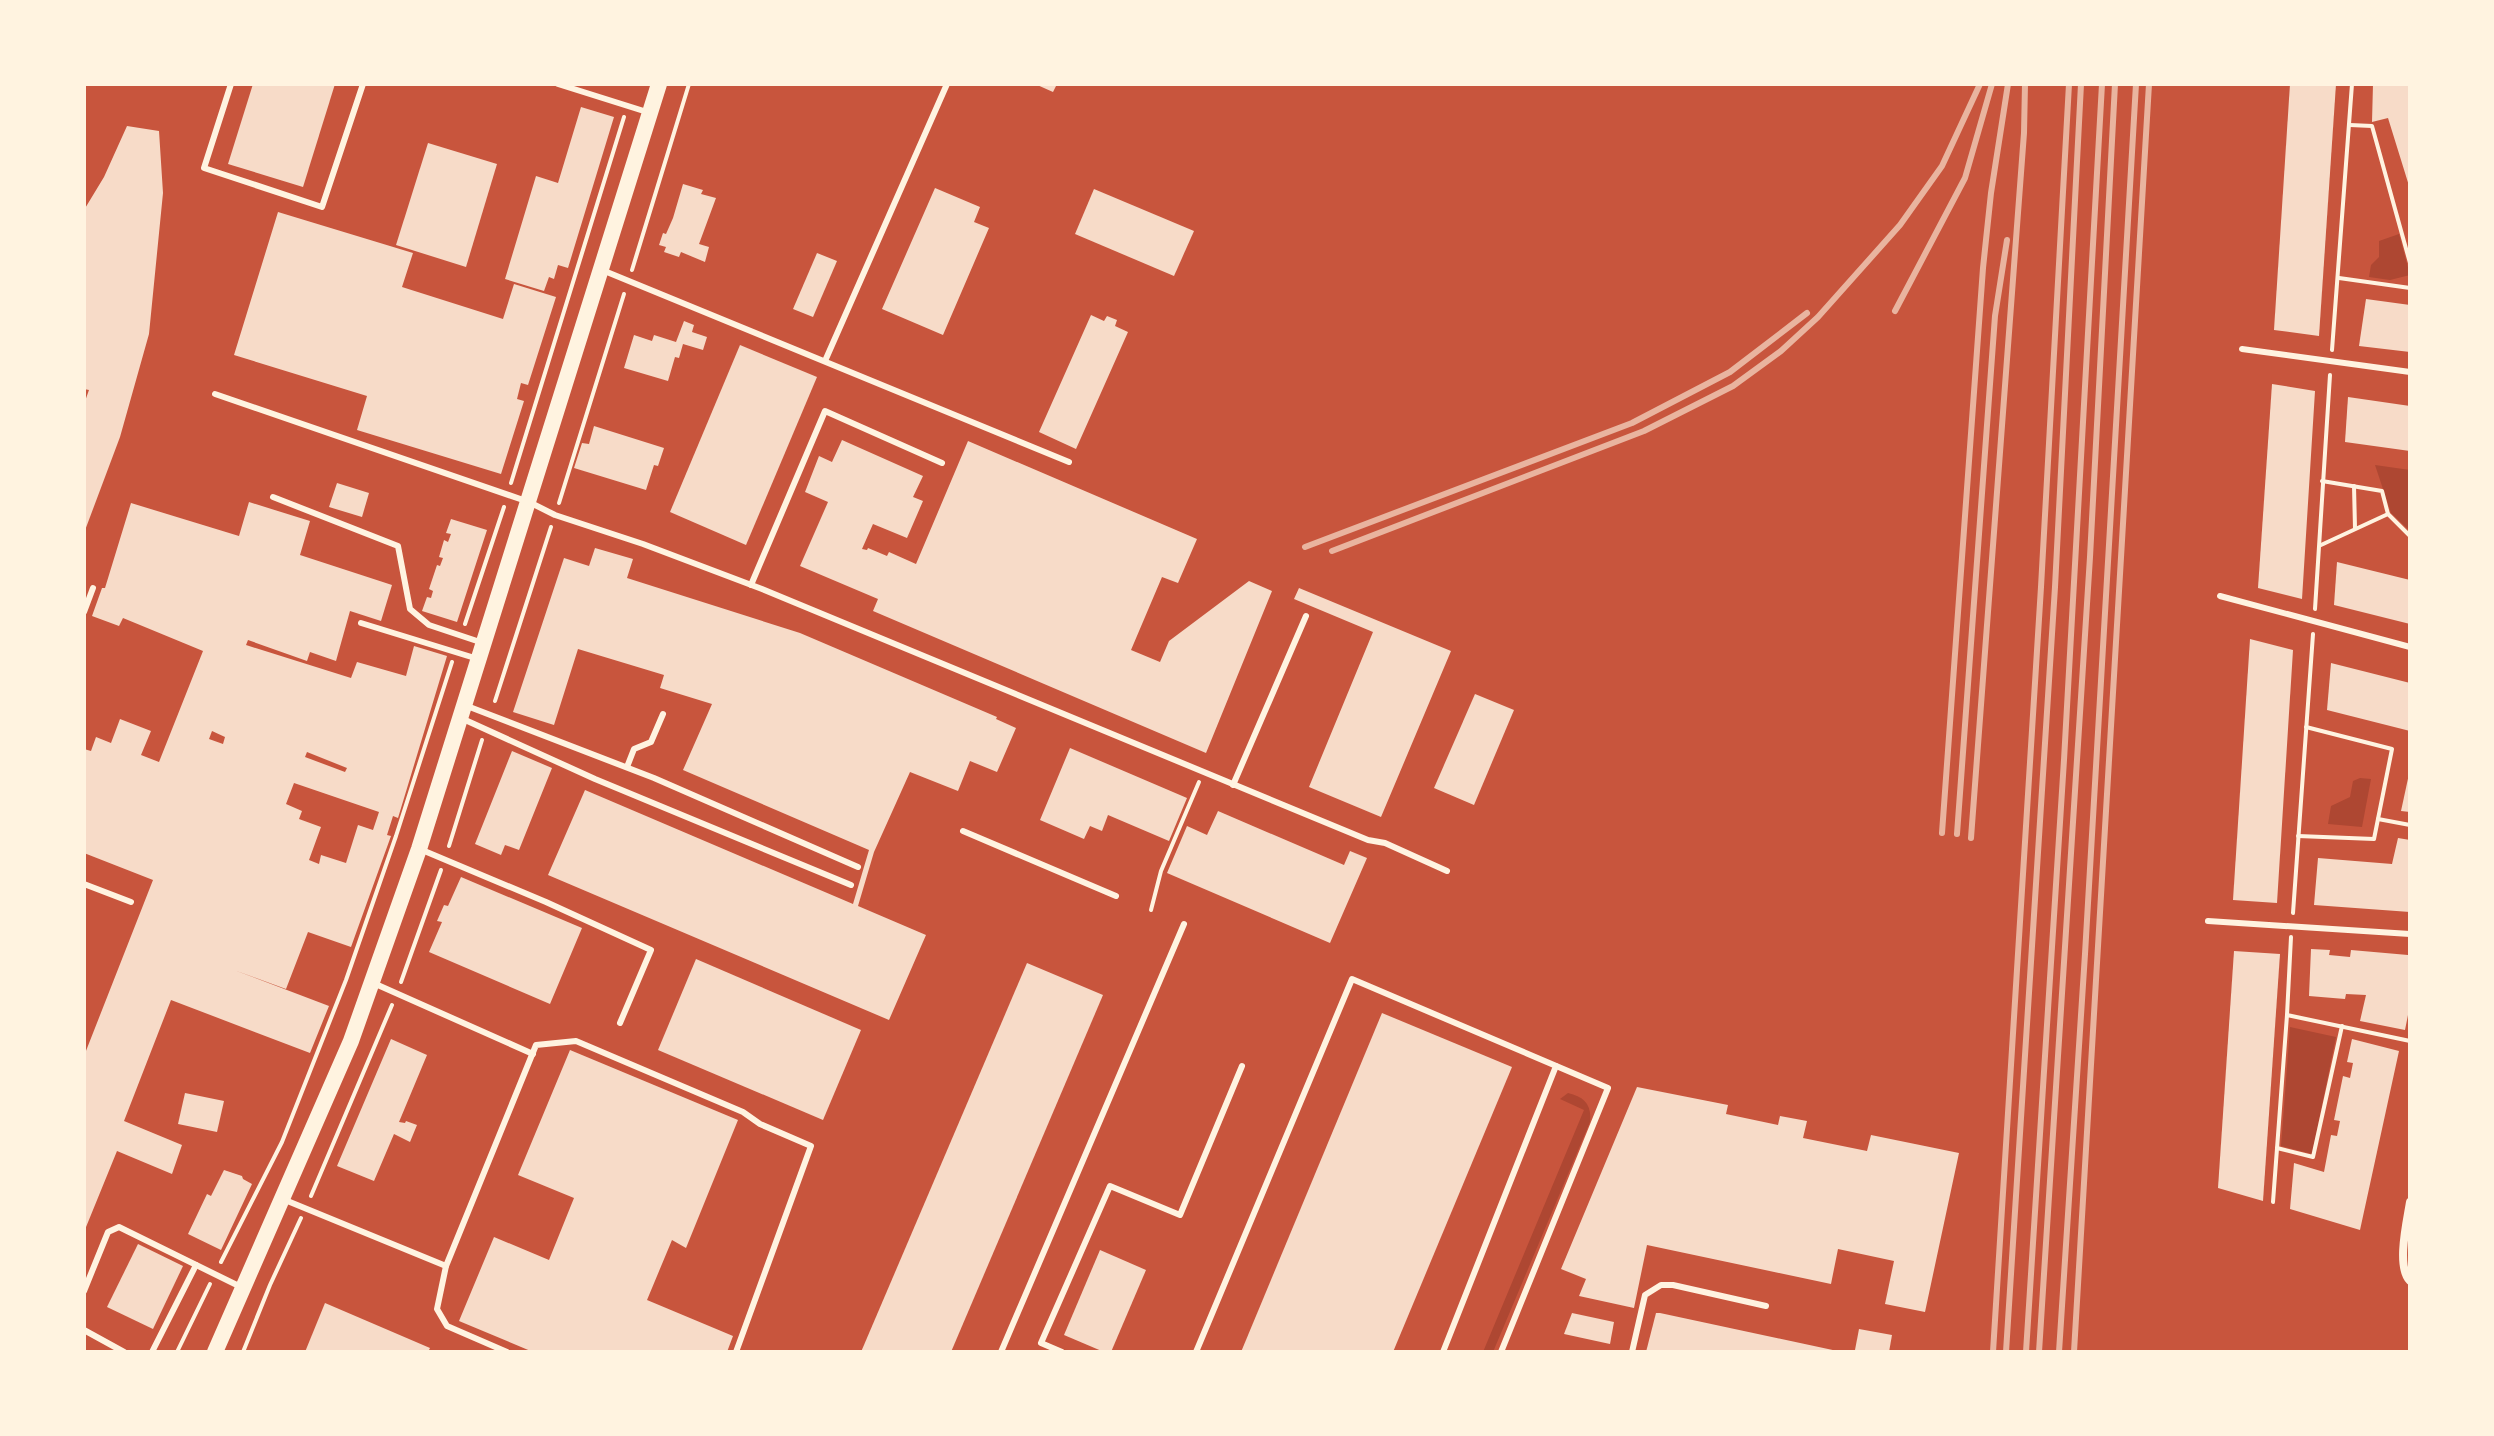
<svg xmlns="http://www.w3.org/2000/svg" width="2494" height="1436" viewBox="0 0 2494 1436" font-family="Figtree,sans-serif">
<rect width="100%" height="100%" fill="#c8553d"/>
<g fill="#ae4732">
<path d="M 2399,234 L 2410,275 L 2390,280 L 2369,277 L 2371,265 L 2379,257 L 2379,241 Z"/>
<path d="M 2375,465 L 2410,470 L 2410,531 L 2391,513 Z"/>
<path d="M 2360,778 L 2371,779 L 2362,827 L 2328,824 L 2331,806 L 2350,797 L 2353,781 Z"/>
<path d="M 2290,1027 L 2336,1037 L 2312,1154 L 2281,1146 Z"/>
<path d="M 1568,1093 C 1584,1097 1592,1104 1590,1122 L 1493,1352 L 1483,1352 L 1584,1110 L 1560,1099 Z"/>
</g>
<g fill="#f7dbc8" fill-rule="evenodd">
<path d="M 253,84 L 335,84 L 303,187 L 228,164 Z"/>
<path d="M 1035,84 L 1057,84 L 1053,92 Z"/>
<path d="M 2290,84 L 2336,84 L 2319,336 L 2274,330 Z"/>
<path d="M 2373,84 L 2410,84 L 2410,189 L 2388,118 L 2372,122 Z"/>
<path d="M 581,107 L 614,117 L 568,268 L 558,265 L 554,279 L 549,277 L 544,291 L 505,279 L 536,176 L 558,183 Z"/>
<path d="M 127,126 L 159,131 L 163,193 L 149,334 L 120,437 L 84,533 L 84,404 L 89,390 L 84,389 L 84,210 L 104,177 Z"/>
<path d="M 428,143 L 497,164 L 466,267 L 396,245 Z"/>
<path d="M 683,184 L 703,190 L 701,194 L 716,198 L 699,244 L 709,247 L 705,262 L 681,252 L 679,257 L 664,252 L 666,247 L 659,245 L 663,233 L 666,234 L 673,218 Z"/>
<path d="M 935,188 L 980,207 L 974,222 L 989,228 L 943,335 L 882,309 Z"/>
<path d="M 1094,189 L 1194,231 L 1174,276 L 1075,234 Z"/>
<path d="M 278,212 L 413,253 L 402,287 L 503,319 L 514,284 L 556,297 L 528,385 L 521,383 L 517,399 L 524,401 L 501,474 L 357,430 L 367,396 L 234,355 Z"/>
<path d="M 817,253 L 837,261 L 813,317 L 793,309 Z"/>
<path d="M 2366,299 L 2410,305 L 2410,352 L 2359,346 Z"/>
<path d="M 1091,315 L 1104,321 L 1107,316 L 1117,320 L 1115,326 L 1128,332 L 1076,449 L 1039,432 Z"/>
<path d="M 684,321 L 694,325 L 692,332 L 707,337 L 703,350 L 683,344 L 679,358 L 675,357 L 668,381 L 624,368 L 634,335 L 652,341 L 654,335 L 676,342 Z"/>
<path d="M 740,345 L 817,377 L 746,545 L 670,512 Z"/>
<path d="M 2272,384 L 2315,391 L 2302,599 L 2258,588 Z"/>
<path d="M 2348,397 L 2410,406 L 2410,451 L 2345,442 Z"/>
<path d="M 594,426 L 664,448 L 658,466 L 654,465 L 646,490 L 574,468 L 582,443 L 589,444 Z"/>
<path d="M 842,440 L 923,476 L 913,497 L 923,501 L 907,538 L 873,524 L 862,549 L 867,550 L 868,548 L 887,556 L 889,552 L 916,564 L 968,441 L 1197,539 L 1178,583 L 1162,577 L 1131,650 L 1160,662 L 1169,641 L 1249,581 L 1272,591 L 1206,753 L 873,611 L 878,599 L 800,566 L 828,502 L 805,492 L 819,456 L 832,462 Z"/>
<path d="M 337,483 L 369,493 L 362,517 L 329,507 Z"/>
<path d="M 249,502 L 310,521 L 300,555 L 392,585 L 381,621 L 350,611 L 336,661 L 310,652 L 307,661 L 248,640 L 246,645 L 351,678 L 357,662 L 406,676 L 414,646 L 447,656 L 398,818 L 393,816 L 387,835 L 391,836 L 351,947 L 308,932 L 286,989 L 234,970 L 329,1006 L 310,1053 L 171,1000 L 124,1121 L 182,1145 L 172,1174 L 117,1151 L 84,1232 L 84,1056 L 153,880 L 84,853 L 84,749 L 91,751 L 96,737 L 111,743 L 120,719 L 151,731 L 141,755 L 159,762 L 203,651 L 123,618 L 119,626 L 92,616 L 102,588 L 105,588 L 131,503 L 239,536 ZM 212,731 L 225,737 L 223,744 L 209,739 ZM 307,752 L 347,768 L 345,772 L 305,757 ZM 294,783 L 379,812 L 373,830 L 358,825 L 346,863 L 321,855 L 319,864 L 309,860 L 321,827 L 299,819 L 302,811 L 286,804 Z"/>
<path d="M 451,519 L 487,530 L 457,622 L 422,611 L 427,597 L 431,598 L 433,591 L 429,589 L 437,565 L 440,566 L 443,558 L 439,557 L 444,540 L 448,542 L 451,534 L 446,533 Z"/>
<path d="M 595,548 L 633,559 L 627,578 L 800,633 L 997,717 L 996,719 L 1016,728 L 997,772 L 970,761 L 958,791 L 910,772 L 874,852 L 858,906 L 926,935 L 889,1020 L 548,875 L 585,790 L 853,904 L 869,850 L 683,770 L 712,704 L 660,688 L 664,675 L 578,649 L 554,725 L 513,712 L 564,558 L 589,566 Z"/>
<path d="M 2337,562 L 2410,580 L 2410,624 L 2334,605 Z"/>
<path d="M 1299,588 L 1451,651 L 1381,817 L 1309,787 L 1373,632 L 1294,599 Z"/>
<path d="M 2250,639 L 2293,650 L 2277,903 L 2233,900 Z"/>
<path d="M 2331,663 L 2410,683 L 2410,731 L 2327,710 Z"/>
<path d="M 1475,694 L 1514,710 L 1474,805 L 1434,788 Z"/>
<path d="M 1070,748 L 1187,798 L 1169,841 L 1108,815 L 1102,831 L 1090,826 L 1084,839 L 1040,820 Z"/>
<path d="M 512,751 L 552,768 L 519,850 L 505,845 L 501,855 L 475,844 Z"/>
<path d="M 2409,774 L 2410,774 L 2410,812 L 2401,811 Z"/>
<path d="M 1218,811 L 1344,865 L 1350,851 L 1367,858 L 1330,943 L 1167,873 L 1187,826 L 1207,835 Z"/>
<path d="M 2398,838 L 2410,840 L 2410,912 L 2314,905 L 2318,858 L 2392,864 Z"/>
<path d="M 461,877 L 582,928 L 550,1004 L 429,952 L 442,922 L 437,921 L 444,905 L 448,906 Z"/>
<path d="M 2311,949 L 2330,950 L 2329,955 L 2350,957 L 2351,950 L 2408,955 L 2410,1005 L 2405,1030 L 2360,1021 L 2366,995 L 2346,994 L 2345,999 L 2309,996 Z"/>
<path d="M 2234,951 L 2280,954 L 2263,1201 L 2218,1188 Z"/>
<path d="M 696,959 L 861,1030 L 823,1120 L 658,1050 Z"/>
<path d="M 1027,963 L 1103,995 L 951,1352 L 861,1352 Z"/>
<path d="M 1382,1013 L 1512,1067 L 1393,1352 L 1241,1352 Z"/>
<path d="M 391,1039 L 427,1055 L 399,1122 L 405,1123 L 406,1121 L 417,1125 L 410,1142 L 394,1134 L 374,1181 L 337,1166 Z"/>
<path d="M 2352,1039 L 2399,1051 L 2360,1230 L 2290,1209 L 2294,1163 L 2324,1172 L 2331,1135 L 2337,1136 L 2340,1121 L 2334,1120 L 2343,1076 L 2350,1078 L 2353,1063 L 2347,1062 Z"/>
<path d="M 570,1050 L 738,1120 L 686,1248 L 672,1240 L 647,1300 L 733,1336 L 727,1352 L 533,1352 L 459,1321 L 494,1237 L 549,1260 L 574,1198 L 518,1175 Z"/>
<path d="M 1637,1087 L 1728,1105 L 1726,1114 L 1778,1125 L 1780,1116 L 1807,1121 L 1803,1138 L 1867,1151 L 1871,1135 L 1959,1153 L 1925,1312 L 1885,1304 L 1894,1261 L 1838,1249 L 1831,1284 L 1647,1245 L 1634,1308 L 1579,1296 L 1586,1279 L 1561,1269 Z"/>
<path d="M 185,1093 L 224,1101 L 217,1132 L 178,1124 Z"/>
<path d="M 224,1170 L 242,1176 L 243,1179 L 252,1184 L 221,1250 L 188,1234 L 207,1194 L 211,1196 Z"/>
<path d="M 138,1244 L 183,1266 L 153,1329 L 107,1307 Z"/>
<path d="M 1100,1250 L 1146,1270 L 1111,1352 L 1104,1352 L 1064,1335 Z"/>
<path d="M 325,1303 L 430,1348 L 428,1352 L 305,1352 Z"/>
<path d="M 1572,1313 L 1614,1322 L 1610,1344 L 1564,1334 Z"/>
<path d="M 1656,1313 L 1660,1313 L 1842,1352 L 1646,1352 Z"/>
<path d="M 1859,1329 L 1892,1335 L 1889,1352 L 1855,1350 Z"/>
</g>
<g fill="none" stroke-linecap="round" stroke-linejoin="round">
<g stroke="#fff3e0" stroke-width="4">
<path d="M 2350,125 L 2372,126 L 2410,263"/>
<path d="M 632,270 L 689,84"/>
<path d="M 2339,278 L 2410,288"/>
<path d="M 2332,350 L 2352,84"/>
<path d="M 2322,481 L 2382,491 L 2388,514"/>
<path d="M 511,483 L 624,117"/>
<path d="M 2354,486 L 2355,528"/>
<path d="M 559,503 L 624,294"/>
<path d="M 2321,545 L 2388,514 L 2410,536"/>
<path d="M 2315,609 L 2330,375"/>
<path d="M 465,624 L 504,507"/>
<path d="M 495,701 L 551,527"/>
<path d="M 2378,819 L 2410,825"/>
<path d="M 2298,836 L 2374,839 L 2392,749 L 2306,727"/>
<path d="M 449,846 L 482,740"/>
<path d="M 1151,910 L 1161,871 L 1199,782"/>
<path d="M 2293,913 L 2313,634"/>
<path d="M 401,982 L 441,870"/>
<path d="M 2287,1015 L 2291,937"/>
<path d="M 2277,1148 L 2313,1157 L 2342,1026"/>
<path d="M 311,1196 L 392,1005"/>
<path d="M 2273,1202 L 2287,1015 L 2410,1041"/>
<path d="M 221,1262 L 282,1142 L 346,980 L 396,836 L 452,662"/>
<path d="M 177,1352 L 210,1284"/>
<path d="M 243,1352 L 270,1285 L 301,1218"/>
</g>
<g stroke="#fff3e0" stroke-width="6">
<path d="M 231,84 L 204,168 L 322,207 L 363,84"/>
<path d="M 558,84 L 647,112"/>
<path d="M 602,270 L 1069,462"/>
<path d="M 2242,349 L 2410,372"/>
<path d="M 825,361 L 947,84"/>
<path d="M 215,394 L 529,502 L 555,515 L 643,544 L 762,589 L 1368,840 L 1385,843 L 1447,871"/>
<path d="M 273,497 L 398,546 L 410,609 L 429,625 L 483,643"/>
<path d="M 751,585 L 825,411 L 942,463"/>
<path d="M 2220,596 L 2410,647"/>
<path d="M 84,612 L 93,588"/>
<path d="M 361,623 L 478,659"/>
<path d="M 467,706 L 654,778 L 858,867"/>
<path d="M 463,719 L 595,779 L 851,885"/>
<path d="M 627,767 L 634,749 L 651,742 L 663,714"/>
<path d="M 1233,785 L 1306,616"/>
<path d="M 963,831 L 1116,896"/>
<path d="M 422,850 L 546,902 L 651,950 L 620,1023"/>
<path d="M 84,884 L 131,902"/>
<path d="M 2208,921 L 2410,934"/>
<path d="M 371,982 L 533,1054"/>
<path d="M 285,1200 L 446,1266"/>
<path d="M 84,1291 L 108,1232 L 119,1227 L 243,1288"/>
<path d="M 84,1330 L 124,1352"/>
<path d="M 152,1352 L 196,1265"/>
<path d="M 507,1352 L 447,1326 L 437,1309 L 446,1266 L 536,1045 L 576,1041 L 743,1112 L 760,1124 L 811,1146 L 736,1352"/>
<path d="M 1001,1352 L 1184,924"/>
<path d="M 1062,1352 L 1041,1343 L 1110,1186 L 1180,1215 L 1242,1066"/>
<path d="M 1196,1352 L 1352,979 L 1608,1088 L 1501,1352"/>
<path d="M 1443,1352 L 1556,1066"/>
<path d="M 1632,1352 L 1645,1295 L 1661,1285 L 1673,1285 L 1766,1306"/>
</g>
<path stroke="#fff3e0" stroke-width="8" d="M 2410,1202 C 2407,1221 2396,1267 2410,1281"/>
<path stroke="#fff3e0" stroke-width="16" d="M 215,1352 L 351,1041 L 419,849 L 659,84"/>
<g stroke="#e9b49f" stroke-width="6">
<path d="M 1895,311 L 1965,178 L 1992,84"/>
<path d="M 1305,547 L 1632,423 L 1730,372 L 1807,313"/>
<path d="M 1332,551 L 1644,431 L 1733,386 L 1781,351 L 1818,317 L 1900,225 L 1942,166 L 1980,84"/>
<path d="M 1942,833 L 1983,268 L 1991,193 L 2008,84"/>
<path d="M 1957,834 L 1995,316 L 2007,240"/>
<path d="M 1971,838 L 2024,133 L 2025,84"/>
<path d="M 1993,1352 L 2041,587 L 2069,84"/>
<path d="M 2006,1352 L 2055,587 L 2081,84"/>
<path d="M 2026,1352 L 2064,760 L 2102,84"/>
<path d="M 2039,1352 L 2090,557 L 2115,84"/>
<path d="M 2059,1352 L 2085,954 L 2136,84"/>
<path d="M 2074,1352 L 2149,84"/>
</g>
</g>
<rect width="2494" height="1436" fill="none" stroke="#fff3e0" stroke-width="172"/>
</svg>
